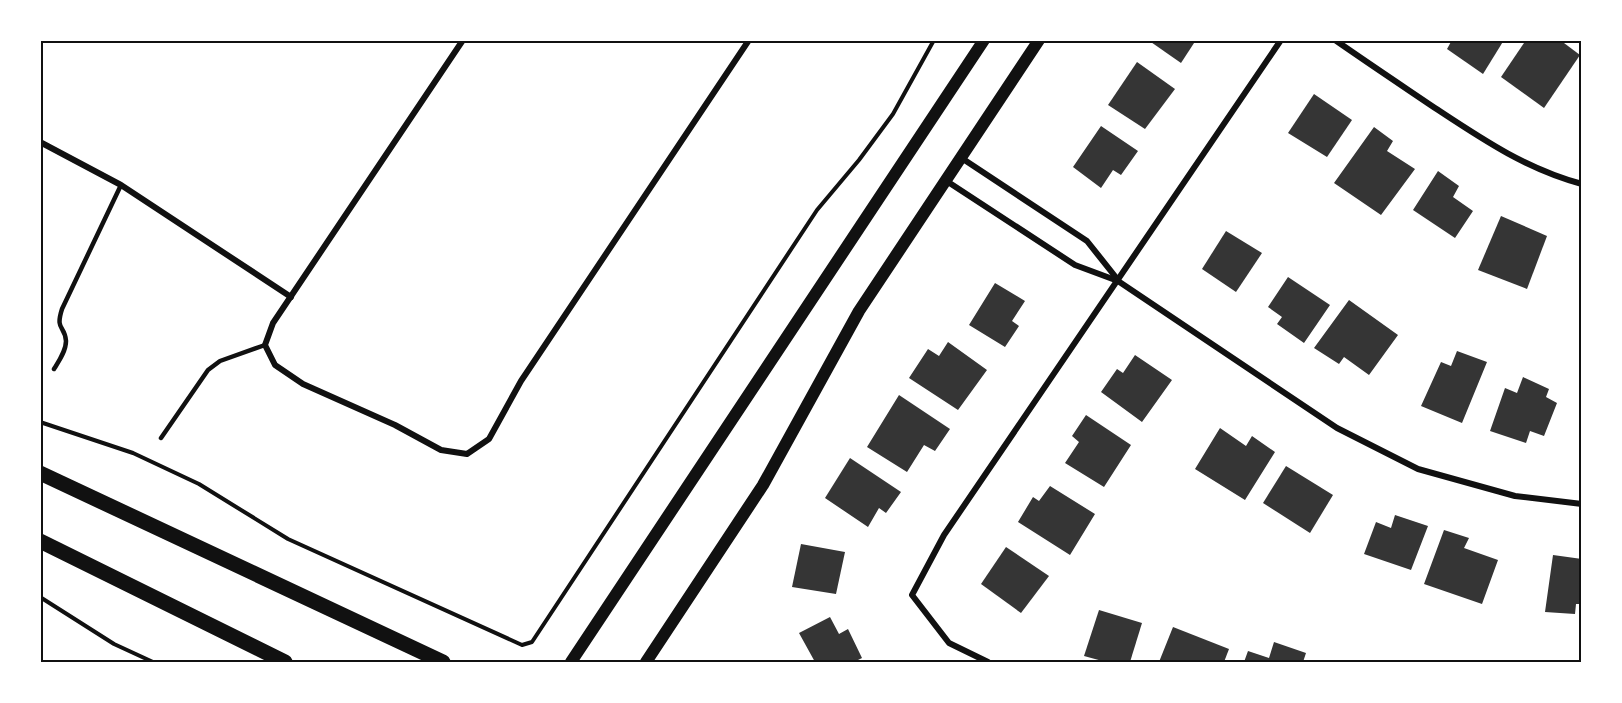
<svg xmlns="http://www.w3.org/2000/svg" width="1622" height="703" viewBox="0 0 1622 703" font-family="'Varela Round',sans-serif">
<rect width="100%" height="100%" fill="#fff"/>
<g fill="#353535">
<path d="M 1148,40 L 1196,40 L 1181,63 Z"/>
<path d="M 1452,40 L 1504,40 L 1483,74 L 1447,49 Z"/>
<path d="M 1526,40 L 1560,40 L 1580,55 L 1544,108 L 1501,77 Z"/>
<path d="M 1137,62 L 1175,89 L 1145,129 L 1108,105 Z"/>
<path d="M 1314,94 L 1352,120 L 1327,157 L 1288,133 Z"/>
<path d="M 1101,126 L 1138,151 L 1121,175 L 1113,170 L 1101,188 L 1073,167 Z"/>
<path d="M 1374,127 L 1393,141 L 1387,151 L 1415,169 L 1381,215 L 1334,183 Z"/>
<path d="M 1438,171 L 1459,186 L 1453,197 L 1473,211 L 1455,238 L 1413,210 Z"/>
<path d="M 1501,216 L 1547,236 L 1527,289 L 1478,270 Z"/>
<path d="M 1226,231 L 1262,253 L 1236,292 L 1202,269 Z"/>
<path d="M 1288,277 L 1330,305 L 1304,343 L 1277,324 L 1282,317 L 1268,307 Z"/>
<path d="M 995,283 L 1025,301 L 1012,321 L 1019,326 L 1005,347 L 969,325 Z"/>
<path d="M 1349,300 L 1398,335 L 1369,375 L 1344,357 L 1339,364 L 1314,348 Z"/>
<path d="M 948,342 L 987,370 L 958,410 L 909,378 L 928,349 L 939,356 Z"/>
<path d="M 1457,351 L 1487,362 L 1462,423 L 1421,406 L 1441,362 L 1451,366 Z"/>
<path d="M 1135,355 L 1172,380 L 1142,422 L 1101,392 L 1117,369 L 1123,373 Z"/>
<path d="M 1523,377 L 1549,389 L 1546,397 L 1557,403 L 1544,436 L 1530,431 L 1526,443 L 1490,431 L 1505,388 L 1517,393 Z"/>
<path d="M 899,395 L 950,429 L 935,451 L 924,445 L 907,472 L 867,447 Z"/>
<path d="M 1086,415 L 1131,445 L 1104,487 L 1065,463 L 1079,442 L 1072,436 Z"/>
<path d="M 1220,428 L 1246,446 L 1252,436 L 1275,452 L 1245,500 L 1195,469 Z"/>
<path d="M 850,458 L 901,492 L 886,513 L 879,508 L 868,527 L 825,498 Z"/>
<path d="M 1286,466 L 1333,495 L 1310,533 L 1263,503 Z"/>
<path d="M 1050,486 L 1095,514 L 1070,555 L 1018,522 L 1033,497 L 1039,501 Z"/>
<path d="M 1395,515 L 1428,526 L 1411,570 L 1364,554 L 1376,522 L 1391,528 Z"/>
<path d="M 1444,530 L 1469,538 L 1464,548 L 1498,560 L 1482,604 L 1424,584 Z"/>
<path d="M 801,544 L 845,552 L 836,594 L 792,587 Z"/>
<path d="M 1006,547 L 1049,576 L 1021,613 L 981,584 Z"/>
<path d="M 1553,555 L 1582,559 L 1582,604 L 1576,604 L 1575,614 L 1545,612 Z"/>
<path d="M 1099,610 L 1142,623 L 1130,662 L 1106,662 L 1084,656 Z"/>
<path d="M 830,617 L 839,634 L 848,629 L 862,658 L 854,662 L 815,662 L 799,633 Z"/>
<path d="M 1173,627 L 1229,649 L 1224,662 L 1159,662 Z"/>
<path d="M 1274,642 L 1306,653 L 1303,662 L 1244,662 L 1248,651 L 1269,658 Z"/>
</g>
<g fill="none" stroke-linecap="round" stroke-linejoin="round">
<g stroke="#111" stroke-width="4">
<path d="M 40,422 L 133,453 L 199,484 L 288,539 L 522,645 L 532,642 L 817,210 L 859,160 L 893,114 L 934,40"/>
<path d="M 40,597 L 114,644 L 153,662"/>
</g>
<g stroke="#111" stroke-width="4.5">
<path d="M 54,369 C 59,361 66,351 66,341 C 65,325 55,331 62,309 L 121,185"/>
<path d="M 161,438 L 208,370 L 220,361 L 265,345"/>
</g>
<g stroke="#111" stroke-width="6">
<path d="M 463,40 L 273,323 L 265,345 L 275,365 L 303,384 L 395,425 L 441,450 L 467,454 L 489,439 L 521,381 L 749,40"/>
<path d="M 1335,40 C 1368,63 1401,85 1435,108 C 1482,139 1526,169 1582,184"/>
<path d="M 40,142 L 121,185 L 291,297"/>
<path d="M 960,157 L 1087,241 L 1118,280"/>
<path d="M 945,180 L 1075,265 L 1118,281 L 1337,428 L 1418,469 L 1515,496 L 1582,504"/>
<path d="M 988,662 L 949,643 L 912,595 L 944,535 L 1281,40"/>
</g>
<g stroke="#111" stroke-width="12">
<path d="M 571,662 L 984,40"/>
<path d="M 646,662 L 763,485 L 859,311 L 1039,40"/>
</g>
<g stroke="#111" stroke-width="15">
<path d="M 40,473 L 443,662"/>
<path d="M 40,541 L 285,662"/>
</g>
</g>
<rect width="1622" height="703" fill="none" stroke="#ffffff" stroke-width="84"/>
<rect x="42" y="42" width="1538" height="619" fill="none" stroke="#111" stroke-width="2"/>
</svg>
